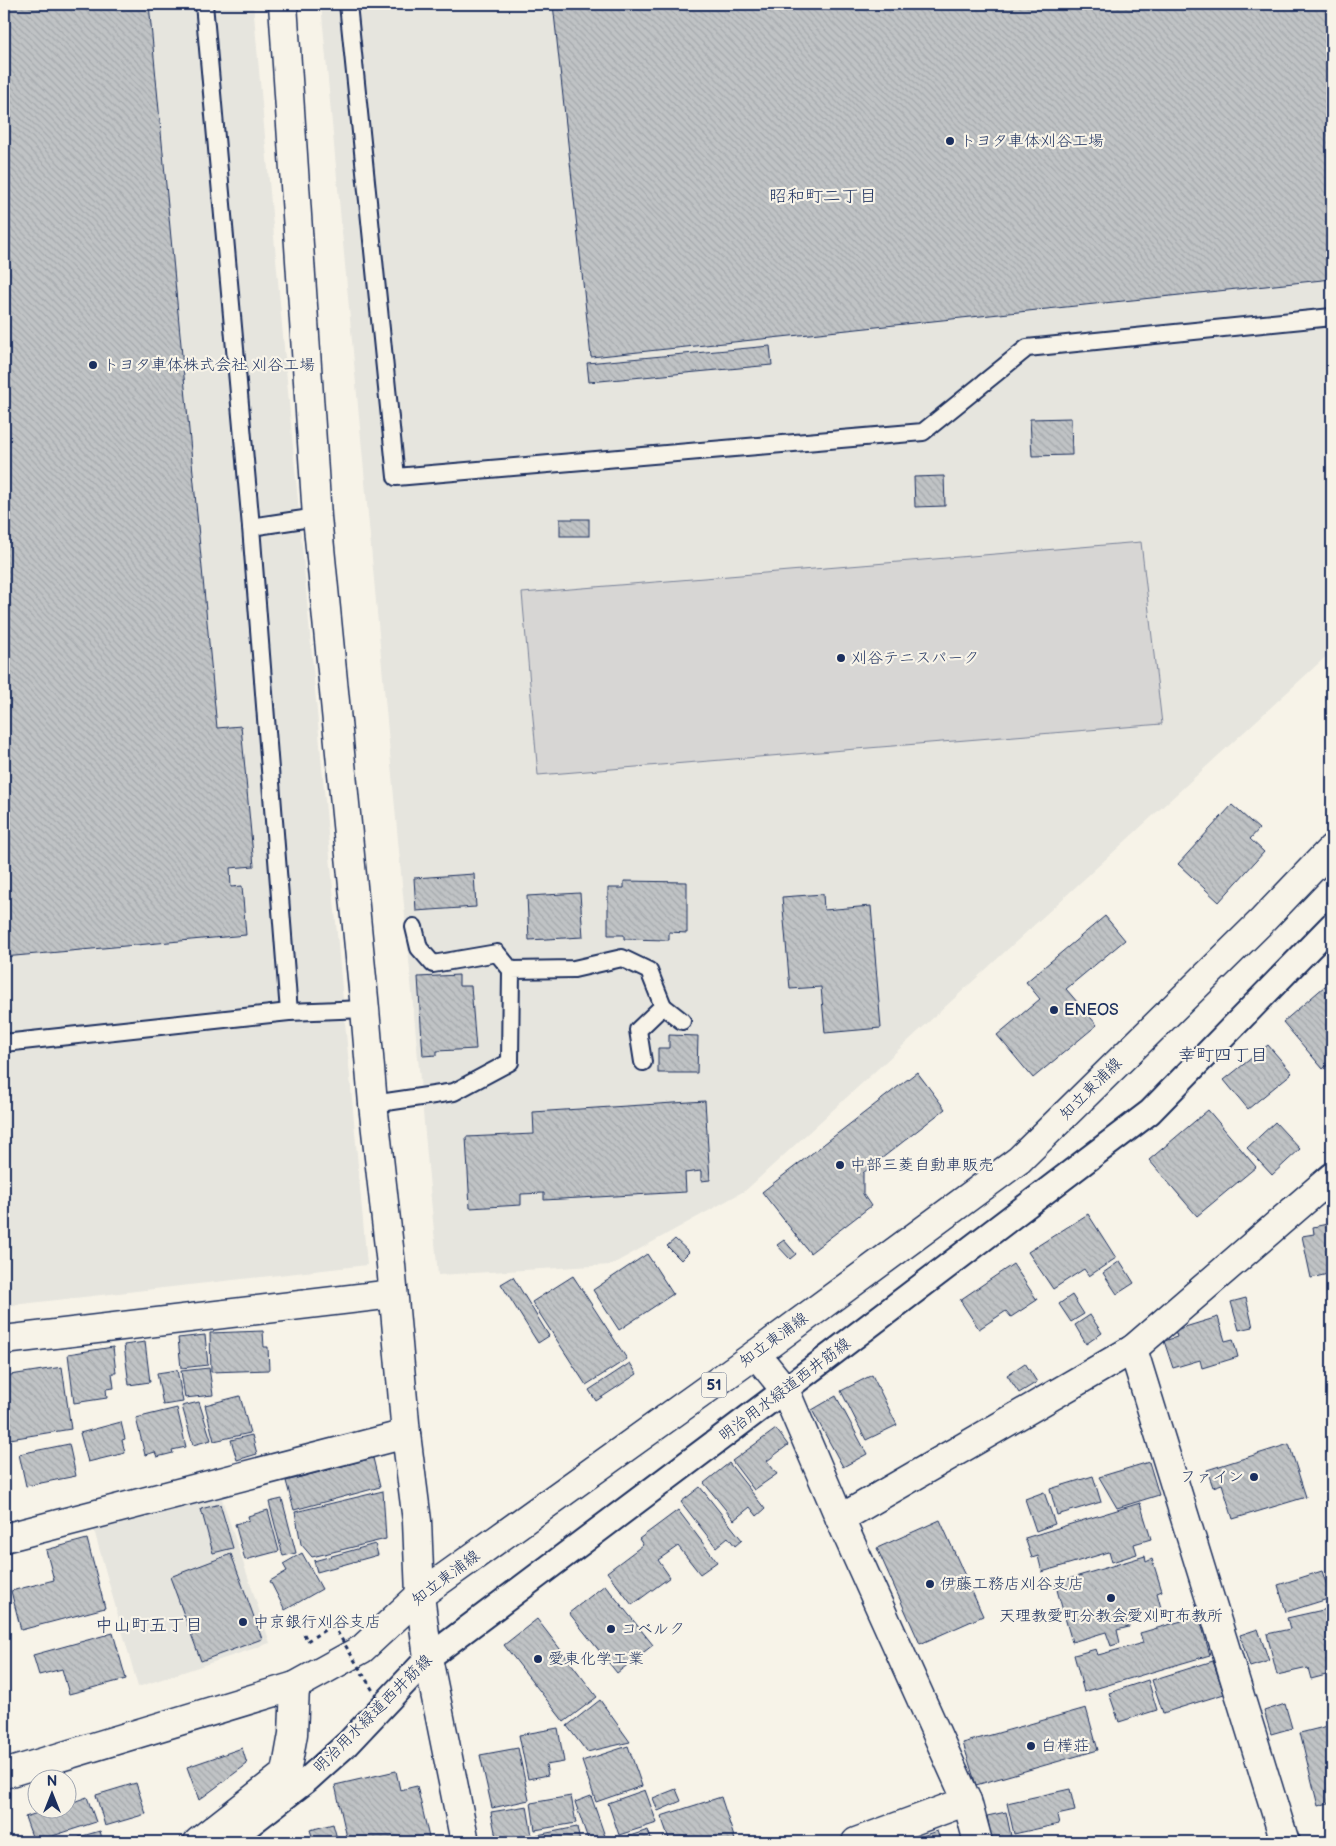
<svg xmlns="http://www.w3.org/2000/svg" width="1336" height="1846" viewBox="0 0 1336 1846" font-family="'Balsamiq Sans','Klee One',sans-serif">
<defs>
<pattern id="building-back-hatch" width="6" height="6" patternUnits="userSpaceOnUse" patternTransform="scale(1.25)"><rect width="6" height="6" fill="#c0c3c5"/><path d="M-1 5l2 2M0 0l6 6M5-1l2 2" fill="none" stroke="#a4a8ac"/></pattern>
</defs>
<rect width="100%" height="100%" fill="#f7f3e8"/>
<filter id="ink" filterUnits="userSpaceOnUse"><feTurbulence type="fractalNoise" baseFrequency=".02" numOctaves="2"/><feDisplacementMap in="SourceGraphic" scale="10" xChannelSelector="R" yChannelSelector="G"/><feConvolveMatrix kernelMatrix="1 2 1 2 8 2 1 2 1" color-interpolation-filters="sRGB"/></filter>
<g filter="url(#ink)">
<g fill="#e6e5de">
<path d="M 4,4 L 253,4 L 367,1265 L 4,1306 Z"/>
<path d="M 321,4 L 1332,4 L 1332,651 L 746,1190 L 611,1265 L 438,1275 Z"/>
<path d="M 221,1496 L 270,1643 L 138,1687 L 94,1530 Z"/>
</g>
<path fill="#d7d6d4" stroke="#798299" d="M 1141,542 L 1162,724 L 538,775 L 522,593 Z"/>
<g fill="url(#building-back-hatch)" stroke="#1b2f5e">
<path d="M 4,4 L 149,4 L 217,728 L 241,726 L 254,866 L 230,868 L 231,887 L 242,886 L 246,935 L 4,957 Z"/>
<path d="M 553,4 L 1332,4 L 1332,279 L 591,357 Z"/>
<path d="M 770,346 L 772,365 L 589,382 L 587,363 Z"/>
<path d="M 1071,418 L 1072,455 L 1032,456 L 1030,419 Z"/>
<path d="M 944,476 L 945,506 L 915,507 L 914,477 Z"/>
<rect x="560" y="519" width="29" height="17"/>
<path d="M 1232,805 L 1259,829 L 1250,839 L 1264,852 L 1219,902 L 1178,864 Z"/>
<path d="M 474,874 L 476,907 L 416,911 L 414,878 Z"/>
<path d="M 624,881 L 687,882 L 687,933 L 669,932 L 669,940 L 624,939 L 624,935 L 608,935 L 608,888 L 624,888 Z"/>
<path d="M 580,893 L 583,937 L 529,940 L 527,896 Z"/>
<path d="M 823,894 L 824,910 L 871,906 L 881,1028 L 825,1033 L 821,987 L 790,989 L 782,897 Z"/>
<path d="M 1105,916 L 1125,940 L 1066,989 L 1097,1025 L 1033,1078 L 997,1035 L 1040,999 L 1026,982 Z"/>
<path d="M 459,975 L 459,986 L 471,986 L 476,1049 L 437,1051 L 437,1055 L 423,1056 L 418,977 Z"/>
<path d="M 1332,980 L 1332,1061 L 1323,1069 L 1283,1022 Z"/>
<path d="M 669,1035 L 698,1036 L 697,1073 L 658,1073 L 658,1048 L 669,1048 Z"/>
<path d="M 1268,1045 L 1292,1073 L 1248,1109 L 1224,1080 Z"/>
<path d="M 917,1072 L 945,1109 L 863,1173 L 863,1194 L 871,1206 L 810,1253 L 762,1192 Z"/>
<path d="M 705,1101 L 710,1180 L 701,1181 L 701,1171 L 685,1173 L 686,1192 L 544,1200 L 544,1193 L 521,1194 L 521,1205 L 470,1208 L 466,1137 L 534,1134 L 533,1112 Z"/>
<path d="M 1208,1110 L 1256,1167 L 1197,1216 L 1149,1160 Z"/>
<path d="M 1275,1122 L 1300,1149 L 1272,1175 L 1247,1148 Z"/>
<path d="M 1088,1214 L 1116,1258 L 1089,1276 L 1084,1269 L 1053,1289 L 1028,1252 Z"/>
<path d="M 1332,1223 L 1332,1273 L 1311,1278 L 1302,1236 L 1314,1234 L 1313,1227 Z"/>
<path d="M 675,1239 L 689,1252 L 681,1260 L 667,1246 Z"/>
<path d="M 784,1240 L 796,1254 L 790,1259 L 777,1245 Z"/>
<path d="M 647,1254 L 673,1294 L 619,1330 L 593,1290 Z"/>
<path d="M 1120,1261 L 1134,1283 L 1117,1294 L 1103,1273 Z"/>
<path d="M 1013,1264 L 1037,1300 L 1011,1317 L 1006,1311 L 979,1329 L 960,1300 Z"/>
<path d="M 573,1276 L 627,1359 L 586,1385 L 532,1302 Z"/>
<path d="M 513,1277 L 549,1336 L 538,1343 L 501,1284 Z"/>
<path d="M 1072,1295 L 1084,1314 L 1071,1322 L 1059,1304 Z"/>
<path d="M 1246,1298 L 1253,1327 L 1239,1330 L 1231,1302 Z"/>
<path d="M 1090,1315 L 1102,1333 L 1086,1344 L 1075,1325 Z"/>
<path d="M 1218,1317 L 1225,1341 L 1233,1339 L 1238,1357 L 1202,1368 L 1200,1360 L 1173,1368 L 1164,1341 L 1177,1337 L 1175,1330 Z"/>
<path d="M 263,1331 L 264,1347 L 268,1347 L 269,1370 L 211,1372 L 210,1333 Z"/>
<path d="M 205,1335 L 208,1365 L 181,1368 L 178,1338 Z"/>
<path d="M 145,1342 L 150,1382 L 129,1385 L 124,1345 Z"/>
<path d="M 113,1347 L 116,1373 L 112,1373 L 114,1388 L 106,1389 L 107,1398 L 74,1403 L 68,1354 Z"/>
<path d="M 630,1363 L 637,1374 L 596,1401 L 589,1390 Z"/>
<path d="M 1025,1363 L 1037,1382 L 1019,1393 L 1007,1375 Z"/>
<path d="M 62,1367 L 71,1429 L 4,1440 L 4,1376 Z"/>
<path d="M 209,1368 L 213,1395 L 185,1398 L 181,1371 Z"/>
<path d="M 177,1370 L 183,1402 L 163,1405 L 157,1373 Z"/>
<path d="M 872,1375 L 897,1425 L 866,1440 L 841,1391 Z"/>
<path d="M 240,1396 L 250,1433 L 214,1441 L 205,1405 Z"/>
<path d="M 836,1396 L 867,1454 L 843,1467 L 812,1410 Z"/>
<path d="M 199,1402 L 211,1440 L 193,1445 L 182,1406 Z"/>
<path d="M 177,1408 L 186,1447 L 172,1450 L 173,1453 L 157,1457 L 155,1452 L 145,1455 L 136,1418 Z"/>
<path d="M 121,1422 L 125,1439 L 122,1440 L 125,1453 L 88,1462 L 80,1433 Z"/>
<path d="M 776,1429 L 788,1445 L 767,1461 L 777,1474 L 754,1490 L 732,1461 Z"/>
<path d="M 252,1435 L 257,1454 L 237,1460 L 231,1440 Z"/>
<path d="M 69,1444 L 76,1476 L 26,1486 L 19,1454 Z"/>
<path d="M 1289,1444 L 1306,1497 L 1233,1519 L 1222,1484 L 1213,1487 L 1207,1470 Z"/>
<path d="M 373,1458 L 380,1487 L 294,1510 L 286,1481 Z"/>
<path d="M 1149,1462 L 1159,1495 L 1117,1508 L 1099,1477 Z"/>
<path d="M 729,1463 L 765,1509 L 757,1516 L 750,1507 L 734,1520 L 704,1483 Z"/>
<path d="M 1093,1476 L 1101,1502 L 1057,1515 L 1050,1489 Z"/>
<path d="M 700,1487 L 742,1540 L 735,1546 L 728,1537 L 716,1547 L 681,1502 Z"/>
<path d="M 383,1491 L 386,1539 L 312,1557 L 301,1544 L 295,1512 Z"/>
<path d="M 1044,1492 L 1055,1524 L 1036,1531 L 1025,1499 Z"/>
<path d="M 282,1499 L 296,1553 L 283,1556 L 269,1502 Z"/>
<path d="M 1140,1503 L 1151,1539 L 1134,1544 L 1137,1554 L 1112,1562 L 1109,1552 L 1042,1572 L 1038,1556 L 1032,1558 L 1025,1538 Z"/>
<path d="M 220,1504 L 233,1548 L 213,1553 L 201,1509 Z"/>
<path d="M 268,1510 L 279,1551 L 245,1560 L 235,1524 L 249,1520 L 248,1516 Z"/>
<path d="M 678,1510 L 717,1562 L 700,1574 L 678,1546 L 658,1560 L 670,1577 L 632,1605 L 607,1572 L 643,1545 L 639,1539 Z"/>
<path d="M 940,1520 L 983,1616 L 920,1644 L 877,1548 Z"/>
<path d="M 87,1539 L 105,1608 L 21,1630 L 11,1591 L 54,1580 L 46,1550 Z"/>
<path d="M 375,1544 L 378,1555 L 317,1572 L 314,1561 Z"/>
<path d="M 302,1553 L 322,1589 L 285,1610 L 270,1581 L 287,1571 L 283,1564 Z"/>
<path d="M 231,1554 L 262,1639 L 201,1661 L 170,1577 Z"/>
<path d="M 1145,1556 L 1146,1562 L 1152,1559 L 1162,1591 L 1157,1593 L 1161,1608 L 1126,1619 L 1129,1627 L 1117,1630 L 1120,1643 L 1111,1646 L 1106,1632 L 1072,1642 L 1055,1583 Z"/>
<path d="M 1322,1571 L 1331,1598 L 1286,1612 L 1278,1585 Z"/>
<path d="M 605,1585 L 653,1645 L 617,1673 L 569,1613 Z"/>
<path d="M 1332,1608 L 1332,1657 L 1326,1659 L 1330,1674 L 1311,1679 L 1308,1668 L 1277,1675 L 1267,1634 L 1290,1629 L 1287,1618 Z"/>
<path d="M 1199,1616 L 1210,1655 L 1084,1692 L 1074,1655 L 1096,1649 L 1098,1655 L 1143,1643 L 1140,1633 Z"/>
<path d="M 537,1619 L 597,1697 L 564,1722 L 504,1645 Z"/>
<path d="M 1258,1629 L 1269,1661 L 1250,1667 L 1240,1635 Z"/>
<path d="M 113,1633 L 126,1679 L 69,1694 L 62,1669 L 39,1675 L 33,1655 Z"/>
<path d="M 1213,1661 L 1224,1694 L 1163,1713 L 1152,1680 Z"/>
<path d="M 1148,1680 L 1157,1710 L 1119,1722 L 1109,1693 Z"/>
<path d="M 600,1700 L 630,1742 L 587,1752 L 567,1726 Z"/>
<path d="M 1285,1704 L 1292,1728 L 1271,1734 L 1264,1711 Z"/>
<path d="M 1086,1708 L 1098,1750 L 976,1785 L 963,1743 Z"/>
<path d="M 1332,1725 L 1332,1802 L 1318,1806 L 1300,1733 Z"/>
<path d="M 558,1728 L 564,1762 L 546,1765 L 548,1775 L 528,1779 L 519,1735 Z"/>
<path d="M 628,1746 L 642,1786 L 596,1802 L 582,1761 Z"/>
<path d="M 242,1748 L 247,1764 L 199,1800 L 187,1767 Z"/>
<path d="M 518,1748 L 529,1800 L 492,1808 L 480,1755 Z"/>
<path d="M 396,1771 L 400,1790 L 417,1786 L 430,1842 L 348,1842 L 335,1785 Z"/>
<path d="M 136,1783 L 146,1814 L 105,1826 L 96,1795 Z"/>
<path d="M 676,1789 L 681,1801 L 658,1811 L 653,1798 Z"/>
<path d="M 1070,1789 L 1075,1811 L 1057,1815 L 1059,1824 L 1014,1834 L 1007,1803 Z"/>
<path d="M 645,1790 L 657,1823 L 619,1835 L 608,1803 Z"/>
<path d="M 571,1796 L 576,1823 L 535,1830 L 531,1803 Z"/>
<path d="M 591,1796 L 606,1839 L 597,1842 L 589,1842 L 575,1802 Z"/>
<path d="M 87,1797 L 96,1822 L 34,1842 L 25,1817 L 53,1808 L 68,1808 L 68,1804 Z"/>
<path d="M 721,1797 L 735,1840 L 728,1842 L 670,1842 L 661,1816 Z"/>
<path d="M 527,1806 L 532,1836 L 497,1842 L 491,1812 Z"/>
<path d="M 1006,1812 L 1011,1836 L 992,1841 L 987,1816 Z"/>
<path d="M 333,1824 L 338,1842 L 314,1842 L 310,1830 Z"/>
<path d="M 577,1827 L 580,1842 L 538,1842 L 537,1835 Z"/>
<path d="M 648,1830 L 652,1842 L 611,1842 Z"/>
<path d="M 100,1831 L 103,1842 L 81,1842 L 79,1837 Z"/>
<path d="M 937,1831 L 941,1842 L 904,1842 Z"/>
<path d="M 304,1835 L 306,1842 L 275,1842 Z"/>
</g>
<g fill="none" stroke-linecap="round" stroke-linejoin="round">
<g stroke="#1b2f5e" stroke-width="20">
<g id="service">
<path d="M 204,4 L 251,527 L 289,1012"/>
<path d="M 348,4 L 396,477 L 923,432 L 1027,348 L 1332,317"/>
<path d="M 251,527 L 317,517"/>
<path d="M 414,927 L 419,948 L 433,964 L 497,953 L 511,970"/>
<path d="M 663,1006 L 682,1021"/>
<path d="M 4,1043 L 289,1012 L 365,1009"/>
<path d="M 373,1104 L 454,1092 L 510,1062 L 511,970 L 574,969 L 622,958 L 649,971 L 663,1006 L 638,1030 L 643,1062"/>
</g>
</g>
<g stroke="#1b2f5e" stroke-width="28">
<path id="pedestrian" d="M 227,1842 L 307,1780 L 347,1744 L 428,1658 L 774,1398 L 1150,1112 L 1332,925"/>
</g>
<g stroke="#1b2f5e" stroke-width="31">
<g id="minor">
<path d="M 283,4 L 317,517 L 365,1009 L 373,1104 L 391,1265 L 406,1434 L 417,1521 L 420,1595 L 428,1658 L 465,1842"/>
<path d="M 4,1340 L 393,1294"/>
<path d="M 1133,1349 L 1285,1842"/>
<path d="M 756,1354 L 785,1390 L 840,1519 L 967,1801 L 978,1842"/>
<path d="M 840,1519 L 1133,1349 L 1332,1177"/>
<path d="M 4,1538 L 406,1434"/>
<path d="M 856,1842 L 967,1801"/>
</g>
</g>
<g stroke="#1b2f5e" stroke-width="31">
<path id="tertiary" d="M 198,1842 L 286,1773 L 293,1734 L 295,1686"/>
</g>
<g stroke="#1b2f5e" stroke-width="31">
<path id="primary" d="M 4,1774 L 295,1686 L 362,1649 L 420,1595 L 756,1354 L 1019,1160 L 1263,920 L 1332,848"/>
</g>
<path stroke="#1b2f5e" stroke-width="3" stroke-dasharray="4 4" stroke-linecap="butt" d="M 304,1634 L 307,1641 L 333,1625"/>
<use href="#service" stroke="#f7f3e8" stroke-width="16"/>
<use href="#pedestrian" stroke="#f7f3e8" stroke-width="24"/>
<use href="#minor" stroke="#f7f3e8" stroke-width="28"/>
<use href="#tertiary" stroke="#f7f3e8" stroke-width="28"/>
<use href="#primary" stroke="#f7f3e8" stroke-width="28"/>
<path stroke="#1b2f5e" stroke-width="3" stroke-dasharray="4 4" stroke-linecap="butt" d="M 333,1625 L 378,1699"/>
</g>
</g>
<g fill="#1b2f5e" stroke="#f7f3e8" stroke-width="2">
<circle cx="950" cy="141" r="5"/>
<circle cx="93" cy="365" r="5"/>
<circle cx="841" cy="658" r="5"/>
<circle cx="1054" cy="1010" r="5"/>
<circle cx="840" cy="1165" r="5"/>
<circle cx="1254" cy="1477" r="5"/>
<circle cx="930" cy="1584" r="5"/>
<circle cx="1111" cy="1598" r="5"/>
<circle cx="243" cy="1622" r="5"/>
<circle cx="611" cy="1629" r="5"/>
<circle cx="538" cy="1659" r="5"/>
<circle cx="1031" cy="1746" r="5"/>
</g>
<g text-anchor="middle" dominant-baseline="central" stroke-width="4.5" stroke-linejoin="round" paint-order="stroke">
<rect fill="#f7f3e8" stroke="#5d6a87" stroke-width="1" x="701.5" y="1372.5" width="25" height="25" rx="4"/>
<g font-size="15" font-weight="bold" fill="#1b2f5e">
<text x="714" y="1385">51</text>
</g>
<g font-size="16" fill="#1b2f5e" stroke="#f7f3e8" text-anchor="start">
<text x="960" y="141">トヨタ車体刈谷工場</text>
<text x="103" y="365">トヨタ車体株式会社 刈谷工場</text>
<text x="851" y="658">刈谷テニスパーク</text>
<text x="1064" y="1010">ENEOS</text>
<text x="850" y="1165">中部三菱自動車販売</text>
<text x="1244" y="1477" text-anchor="end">ファイン</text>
<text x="940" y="1584">伊藤工務店刈谷支店</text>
<text x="1111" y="1616" text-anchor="middle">天理教愛町分教会愛刈町布教所</text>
<text x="253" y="1622">中京銀行刈谷支店</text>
<text x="621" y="1629">コベルク</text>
<text x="548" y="1659">愛東化学工業</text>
<text x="1041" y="1746">白樺荘</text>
</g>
<g font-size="16" fill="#1b2f5e" stroke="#f7f3e8">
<text transform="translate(1091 1089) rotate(-45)">知立東浦線</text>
<text transform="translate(774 1340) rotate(-36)">知立東浦線</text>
<text transform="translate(785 1390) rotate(-37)">明治用水緑道西井筋線</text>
<text transform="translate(446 1578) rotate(-37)">知立東浦線</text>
<text transform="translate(373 1714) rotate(-45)">明治用水緑道西井筋線</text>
</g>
<g font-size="18" fill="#1b2f5e" stroke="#f7f3e8">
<text x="823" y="196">昭和町二丁目</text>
<text x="1223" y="1055">幸町四丁目</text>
<text x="149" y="1625">中山町五丁目</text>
</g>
</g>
<rect width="1336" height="1846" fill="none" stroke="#f7f3e8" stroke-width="20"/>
<rect x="10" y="10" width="1316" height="1826" fill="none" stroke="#1b2f5e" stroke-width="2" filter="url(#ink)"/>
<g transform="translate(52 1794)"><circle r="24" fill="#f7f3e8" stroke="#9fa5b1"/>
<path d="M0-4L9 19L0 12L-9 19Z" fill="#1b2f5e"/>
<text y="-8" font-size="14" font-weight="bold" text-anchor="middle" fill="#1b2f5e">N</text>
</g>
</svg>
